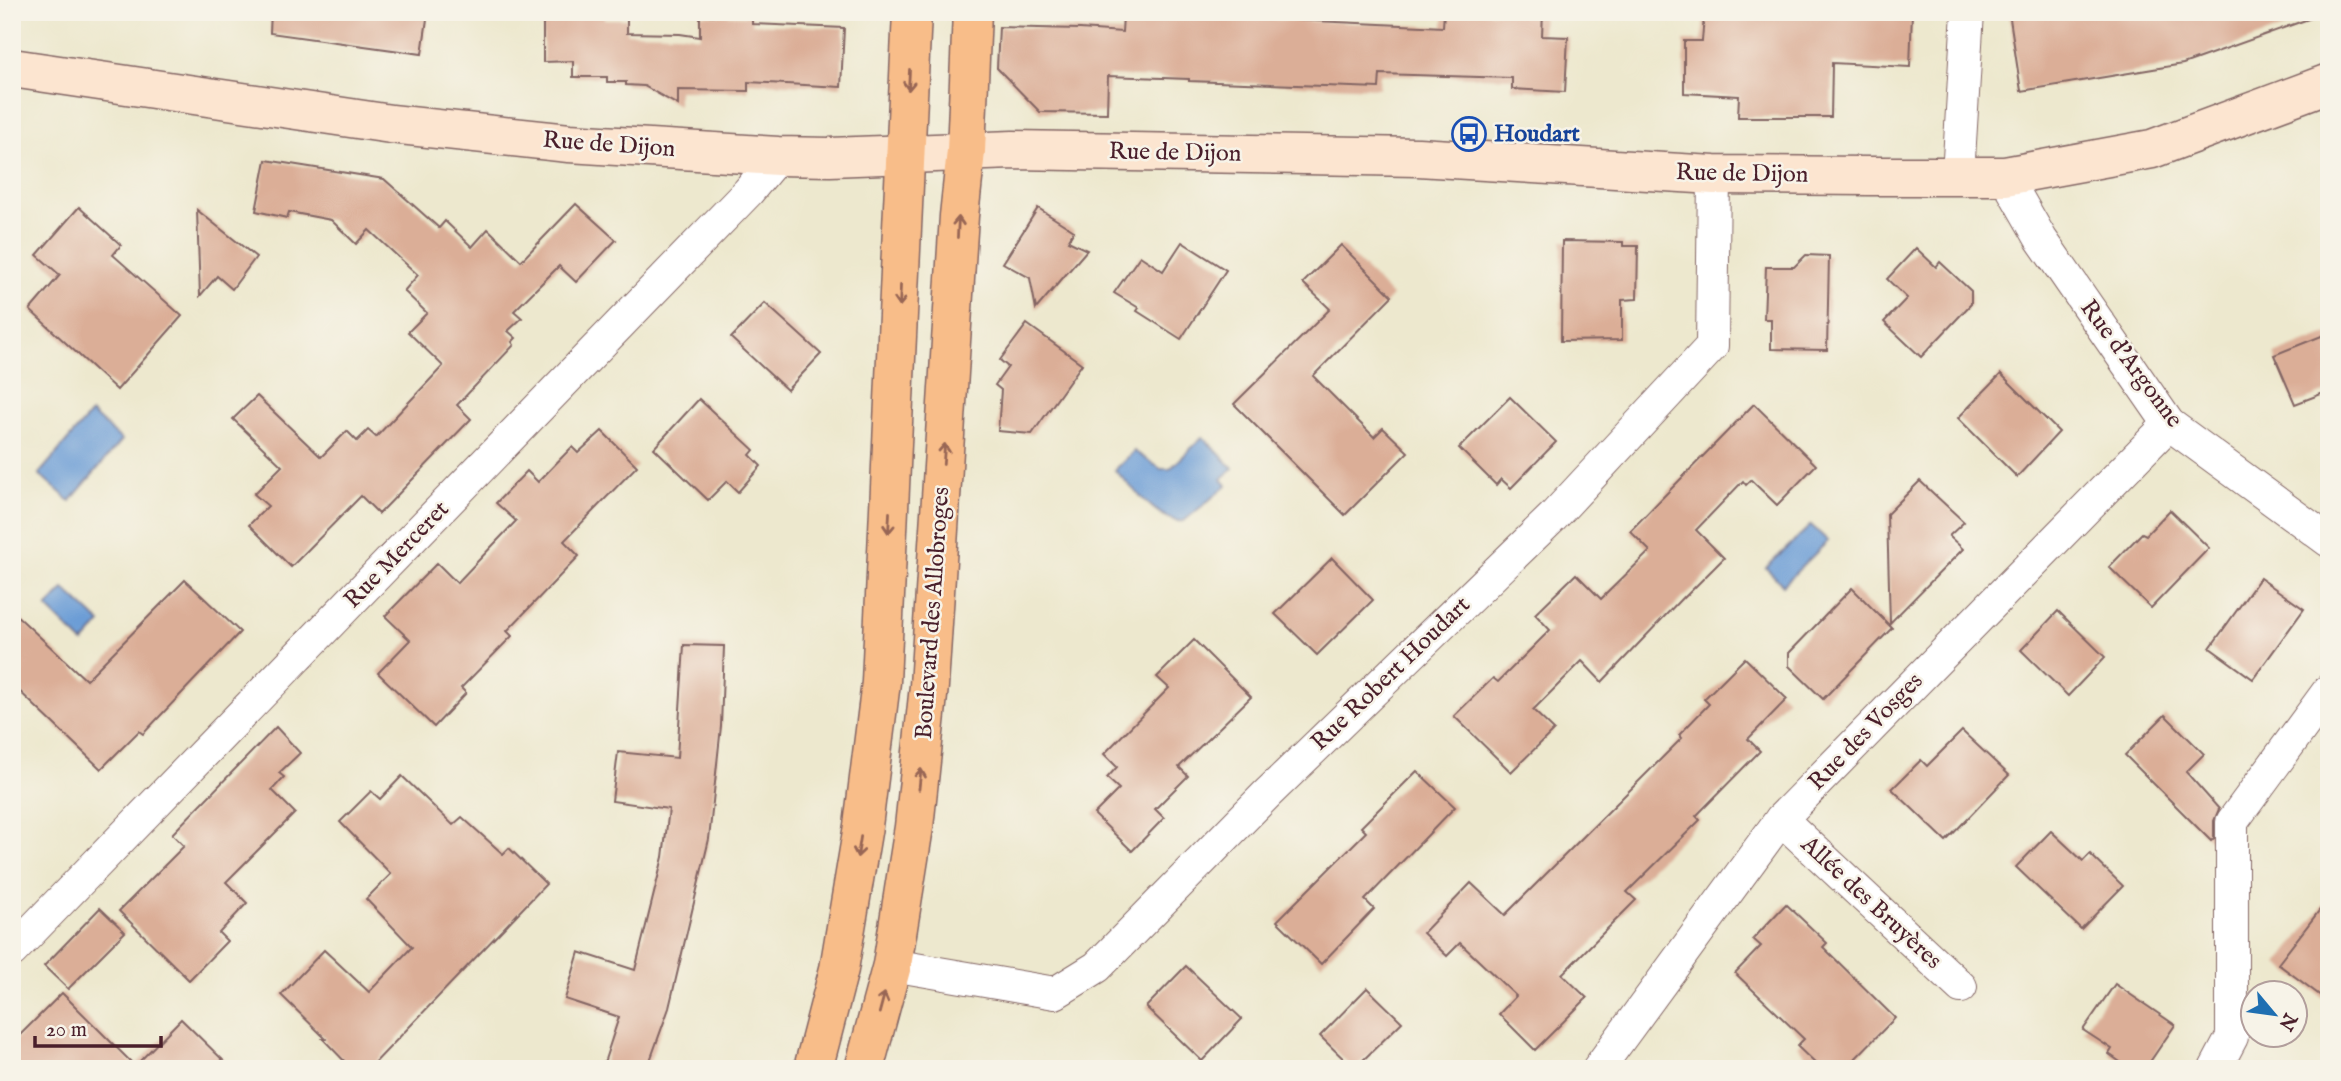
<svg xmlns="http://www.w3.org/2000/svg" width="2341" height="1081" viewBox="0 0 2341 1081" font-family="'IM FELL English',serif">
<rect width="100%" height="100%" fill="#f7f3e8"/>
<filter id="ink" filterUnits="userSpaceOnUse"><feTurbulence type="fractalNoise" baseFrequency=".0143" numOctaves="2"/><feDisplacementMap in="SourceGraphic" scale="14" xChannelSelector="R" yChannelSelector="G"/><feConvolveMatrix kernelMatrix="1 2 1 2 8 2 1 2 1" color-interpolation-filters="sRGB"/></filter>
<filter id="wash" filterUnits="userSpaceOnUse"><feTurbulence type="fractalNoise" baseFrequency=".00686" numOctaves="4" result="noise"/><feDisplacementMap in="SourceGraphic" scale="28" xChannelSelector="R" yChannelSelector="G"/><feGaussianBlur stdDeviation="1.57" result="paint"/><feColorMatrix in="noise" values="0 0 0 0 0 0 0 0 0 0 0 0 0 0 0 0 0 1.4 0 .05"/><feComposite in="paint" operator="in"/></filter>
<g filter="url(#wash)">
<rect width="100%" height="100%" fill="#ede8ce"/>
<g fill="#6c9dd6" stroke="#5b5e80" stroke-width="2">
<path d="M 91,413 L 122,440 L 70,501 L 39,474 Z"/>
<path d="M 1203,437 L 1233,468 L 1222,479 L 1227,485 L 1184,521 C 1162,525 1130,485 1115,470 L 1134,451 L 1161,469 L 1170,469 Z"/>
<path d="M 1811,525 L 1828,541 L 1783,585 L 1766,568 Z"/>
<path d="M 64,589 L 101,623 L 83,643 L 47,608 Z"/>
</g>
<g id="blocks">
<g fill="#dbae97">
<path d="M 271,12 L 428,12 L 422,54 L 270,33 Z"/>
<path d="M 543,12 L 577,12 L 605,15 L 605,19 L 627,19 L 627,33 L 680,34 L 700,37 L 700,15 L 752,16 L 752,24 L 844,28 L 841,87 L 748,82 L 748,91 L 678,90 L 678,105 L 644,86 L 626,85 L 626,82 L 607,82 L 607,77 L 573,77 L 573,61 L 543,62 Z"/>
<path d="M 1154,12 L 1227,12 L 1227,17 L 1443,27 L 1444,12 L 1543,12 L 1542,36 L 1568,37 L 1565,92 L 1512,89 L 1512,78 L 1380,74 L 1379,88 L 1189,81 L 1189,79 L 1108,76 L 1107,113 L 1040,112 L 997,68 L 999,27 L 1080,29 L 1122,32 L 1123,16 L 1154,18 Z"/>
<path d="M 1740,12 L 1912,12 L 1910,67 L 1832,63 L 1831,117 L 1738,117 L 1739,96 L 1684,93 L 1684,41 L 1702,41 L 1704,16 L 1739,16 Z"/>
<path d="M 2009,12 L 2314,12 L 2314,17 L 2183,64 L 2021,91 Z"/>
<path d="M 266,160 L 384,179 L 439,228 L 445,221 L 472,247 L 488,229 L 521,261 L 576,204 L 616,240 L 576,282 L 559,266 L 514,311 L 522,318 L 508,331 L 516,338 L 512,342 L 514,345 L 457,405 L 471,419 L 379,514 L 361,496 L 291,567 L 249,525 L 268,506 L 254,494 L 282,466 L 233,419 L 257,396 L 321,457 L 347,431 L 357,441 L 368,430 L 376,437 L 443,366 L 408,332 L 427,313 L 404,291 L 418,275 L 369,230 L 356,244 L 331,220 L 289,212 L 287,218 L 256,211 Z"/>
<path d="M 79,207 L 121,245 L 113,255 L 182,316 L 117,390 L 30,310 L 60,275 L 37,255 Z"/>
<path d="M 1038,208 L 1074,231 L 1068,241 L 1087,250 L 1036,309 L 1030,278 L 1003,263 Z"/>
<path d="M 197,210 L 256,257 L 232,289 L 217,276 L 200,296 Z"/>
<path d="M 1562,241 L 1623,242 L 1623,246 L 1638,246 L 1637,299 L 1622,300 L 1622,340 L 1561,341 Z"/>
<path d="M 1182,242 L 1226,270 L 1181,339 L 1137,311 L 1139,308 L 1114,293 L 1140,256 L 1163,271 Z"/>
<path d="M 1341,245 L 1392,296 L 1313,376 L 1374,437 L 1383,428 L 1408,452 L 1345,515 L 1234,404 L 1330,309 L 1303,283 Z"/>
<path d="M 1916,248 L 1936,267 L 1940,262 L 1971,291 L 1971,304 L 1921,357 L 1884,322 L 1907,298 L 1887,279 Z"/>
<path d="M 1806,255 L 1829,256 L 1827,350 L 1771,349 L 1771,319 L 1764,319 L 1766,267 L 1794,267 Z"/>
<path d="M 765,303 L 821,354 L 787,390 L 731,338 Z"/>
<path d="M 1027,324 L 1082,364 L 1032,434 L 998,431 L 1001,390 L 995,385 L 1008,367 L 1000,360 Z"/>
<path d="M 2329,333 L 2329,391 L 2295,404 L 2274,355 Z"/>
<path d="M 2001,374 L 2059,432 L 2017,477 L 1958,418 Z"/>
<path d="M 1510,397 L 1556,442 L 1511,488 L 1501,479 L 1496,485 L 1459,448 Z"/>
<path d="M 699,399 L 754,450 L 750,455 L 761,466 L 738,492 L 727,481 L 708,500 L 654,448 Z"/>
<path d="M 1754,404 L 1816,465 L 1777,505 L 1751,480 L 1746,485 L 1743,481 L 1696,530 L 1724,558 L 1684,598 L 1683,597 L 1602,682 L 1582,661 L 1533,710 L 1554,730 L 1511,772 L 1454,716 L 1493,678 L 1498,682 L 1550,630 L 1535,614 L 1576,574 L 1601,599 L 1650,551 L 1630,531 Z"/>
<path d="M 602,431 L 637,466 L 564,541 L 579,556 L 507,631 L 512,636 L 461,688 L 466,693 L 434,727 L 378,673 L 410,640 L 385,616 L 437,563 L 457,583 L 516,521 L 496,503 L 527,471 L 538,482 L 572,447 L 578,453 Z"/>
<path d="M 1920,481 L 1964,522 L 1949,536 L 1963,549 L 1890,623 L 1887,514 Z"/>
<path d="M 2170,510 L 2209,548 L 2151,608 L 2109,567 L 2142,533 L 2146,535 Z"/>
<path d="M 1332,558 L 1373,600 L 1317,655 L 1275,614 Z"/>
<path d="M 2260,578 L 2304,609 L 2253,679 L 2210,648 Z"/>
<path d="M 185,580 L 240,632 L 143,734 L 139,731 L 101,769 L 12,684 L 12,611 L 86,680 Z"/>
<path d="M 1852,588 L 1892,628 L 1823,699 L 1789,666 L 1789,653 Z"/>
<path d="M 2058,611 L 2105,657 L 2068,696 L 2021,650 Z"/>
<path d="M 1194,640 L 1251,697 L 1179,767 L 1188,776 L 1155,809 L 1164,818 L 1132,851 L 1094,814 L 1119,789 L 1107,778 L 1117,767 L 1104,754 L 1169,688 L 1157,677 Z"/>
<path d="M 684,645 L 724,646 L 721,726 L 709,839 L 669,1008 L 647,1069 L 602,1069 L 619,1017 L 565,999 L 579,952 L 635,970 L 663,857 L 669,809 L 612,801 L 618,752 L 677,758 Z"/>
<path d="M 1745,658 L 1787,699 L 1748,739 L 1760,751 L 1696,816 L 1700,820 L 1627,892 L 1636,900 L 1562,974 L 1587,998 L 1535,1050 L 1499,1014 L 1516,996 L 1460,943 L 1447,956 L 1423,933 L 1471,883 L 1505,915 L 1682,738 L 1679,735 L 1709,704 L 1704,699 Z"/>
<path d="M 2165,715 L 2204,754 L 2186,772 L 2219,809 L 2214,821 L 2214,838 L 2211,841 L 2125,755 Z"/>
<path d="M 276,727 L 300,753 L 279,773 L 284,777 L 272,790 L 295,813 L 226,882 L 247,903 L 219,933 L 227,941 L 189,980 L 119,911 L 184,846 L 172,834 Z"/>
<path d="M 1962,731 L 2009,775 L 1946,841 L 1892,789 L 1921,760 L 1927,766 Z"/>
<path d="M 1417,771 L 1455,807 L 1365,900 L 1374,909 L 1321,964 L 1277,921 L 1366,832 L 1361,827 Z"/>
<path d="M 402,776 L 453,825 L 462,817 L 503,854 L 509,848 L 546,884 L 369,1069 L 352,1069 L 323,1039 L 326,1039 L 281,995 L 324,950 L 369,992 L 412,947 L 366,899 L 391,874 L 340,822 L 371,791 L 380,799 Z"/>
<path d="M 2051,831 L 2083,861 L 2090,854 L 2123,886 L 2081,929 L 2016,867 Z"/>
<path d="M 2329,898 L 2329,1002 L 2278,964 Z"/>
<path d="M 1786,904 L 1827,943 L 1823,947 L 1895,1018 L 1845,1069 L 1821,1069 L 1797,1046 L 1804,1039 L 1735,973 L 1761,946 L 1753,939 Z"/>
<path d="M 100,908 L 125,932 L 68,989 L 44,966 Z"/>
<path d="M 1186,966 L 1242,1019 L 1202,1061 L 1146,1007 Z"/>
<path d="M 2115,984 L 2175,1025 L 2145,1069 L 2130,1069 L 2109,1054 L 2112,1049 L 2083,1030 Z"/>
<path d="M 1367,988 L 1402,1022 L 1354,1069 L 1320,1036 Z"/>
<path d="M 62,993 L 135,1066 L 181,1019 L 232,1069 L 12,1069 L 12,1043 Z"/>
</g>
</g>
</g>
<g filter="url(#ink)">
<use href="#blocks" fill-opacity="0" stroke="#836564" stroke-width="2"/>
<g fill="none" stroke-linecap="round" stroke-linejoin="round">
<g stroke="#836564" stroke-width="34">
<g id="street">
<path d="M 1958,175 L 1968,12"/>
<path d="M 2005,176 L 2041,239 L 2169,424 L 2329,541"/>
<path d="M 1781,819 L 1961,987"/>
<path d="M 12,951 L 748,192 L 778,156"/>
<path d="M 892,965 L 1055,993 L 1097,967 L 1267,794 L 1553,517 L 1712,346 L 1714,175"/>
<path d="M 1598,1069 L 1781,819 L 2169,424"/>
<path d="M 2215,1069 L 2232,1037 L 2232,822 L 2329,690"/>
</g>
</g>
<g stroke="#836564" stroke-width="41">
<path id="secondary" d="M 12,68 L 391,124 L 569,143 L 778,156 L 830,157 L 1013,150 L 1418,157 L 1714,175 L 1870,176 L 2005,176 L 2152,149 L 2329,83"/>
</g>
<g stroke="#836564" stroke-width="41">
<g id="primary">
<path d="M 813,1069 L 839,969 L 863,826 L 881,682 L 912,12"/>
<path d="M 864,1069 L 892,965 L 914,827 L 929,686 L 959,216 L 966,151 L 972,12"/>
</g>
</g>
<use href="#street" stroke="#fff" stroke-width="32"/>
<use href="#secondary" stroke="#fce5d0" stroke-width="38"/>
<use href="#primary" stroke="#f8bd89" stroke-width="38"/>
</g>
<defs><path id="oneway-shaft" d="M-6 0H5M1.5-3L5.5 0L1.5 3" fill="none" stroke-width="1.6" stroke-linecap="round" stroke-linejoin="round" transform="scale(1.75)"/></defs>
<g stroke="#986655">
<use href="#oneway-shaft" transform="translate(909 80) rotate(93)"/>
<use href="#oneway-shaft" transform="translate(958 227) rotate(-87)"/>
<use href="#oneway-shaft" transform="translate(900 296) rotate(93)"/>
<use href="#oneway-shaft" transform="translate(944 454) rotate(-86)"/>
<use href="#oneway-shaft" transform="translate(889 523) rotate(93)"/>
<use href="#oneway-shaft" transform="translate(920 779) rotate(-84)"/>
<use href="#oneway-shaft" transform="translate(859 847) rotate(99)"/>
<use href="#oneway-shaft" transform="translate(882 1003) rotate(-75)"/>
</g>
</g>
<defs>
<g id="bus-ring" transform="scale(1.75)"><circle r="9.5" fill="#f7f3e8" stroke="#1a4fb4" stroke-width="1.5"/><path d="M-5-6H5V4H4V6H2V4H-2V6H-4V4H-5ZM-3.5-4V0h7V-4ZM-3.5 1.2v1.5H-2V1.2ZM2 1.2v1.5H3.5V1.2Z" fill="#1a4fb4"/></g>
</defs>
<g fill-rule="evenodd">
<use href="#bus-ring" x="1469" y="134"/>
</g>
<g text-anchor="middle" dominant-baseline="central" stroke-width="5" stroke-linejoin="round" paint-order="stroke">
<g font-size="24" font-weight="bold" fill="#164399" stroke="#f7f3e8" text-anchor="start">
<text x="1494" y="134">Houdart</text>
</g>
<g font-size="24" fill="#4a1f2b" stroke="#f7f3e8">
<text transform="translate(609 145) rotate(4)">Rue de Dijon</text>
<text transform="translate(1175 153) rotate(1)">Rue de Dijon</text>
<text transform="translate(1742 174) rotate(1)">Rue de Dijon</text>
<text transform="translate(2131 364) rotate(53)">Rue d'Argonne</text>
<text transform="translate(397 555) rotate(-46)">Rue Merceret</text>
<text transform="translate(933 613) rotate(-86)">Boulevard des Allobroges</text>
<text transform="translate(1391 674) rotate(-44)">Rue Robert Houdart</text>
<text transform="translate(1866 732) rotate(-46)">Rue des Vosges</text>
<text transform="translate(1871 903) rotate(43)">Allée des Bruyères</text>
</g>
</g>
<rect width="2341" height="1081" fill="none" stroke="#f7f3e8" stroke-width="42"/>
<g transform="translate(2274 1014) rotate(119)"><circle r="33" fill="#f7f3e8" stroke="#b29e9c" stroke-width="2"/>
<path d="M0-5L12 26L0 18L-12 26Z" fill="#1f6fb2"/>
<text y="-10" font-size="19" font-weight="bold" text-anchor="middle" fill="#4a1f2b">N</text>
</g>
<path d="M35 1036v10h126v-10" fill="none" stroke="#4a1f2b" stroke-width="3.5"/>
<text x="46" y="1036" font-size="21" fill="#4a1f2b" stroke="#f7f3e8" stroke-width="5" paint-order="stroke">20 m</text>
</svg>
